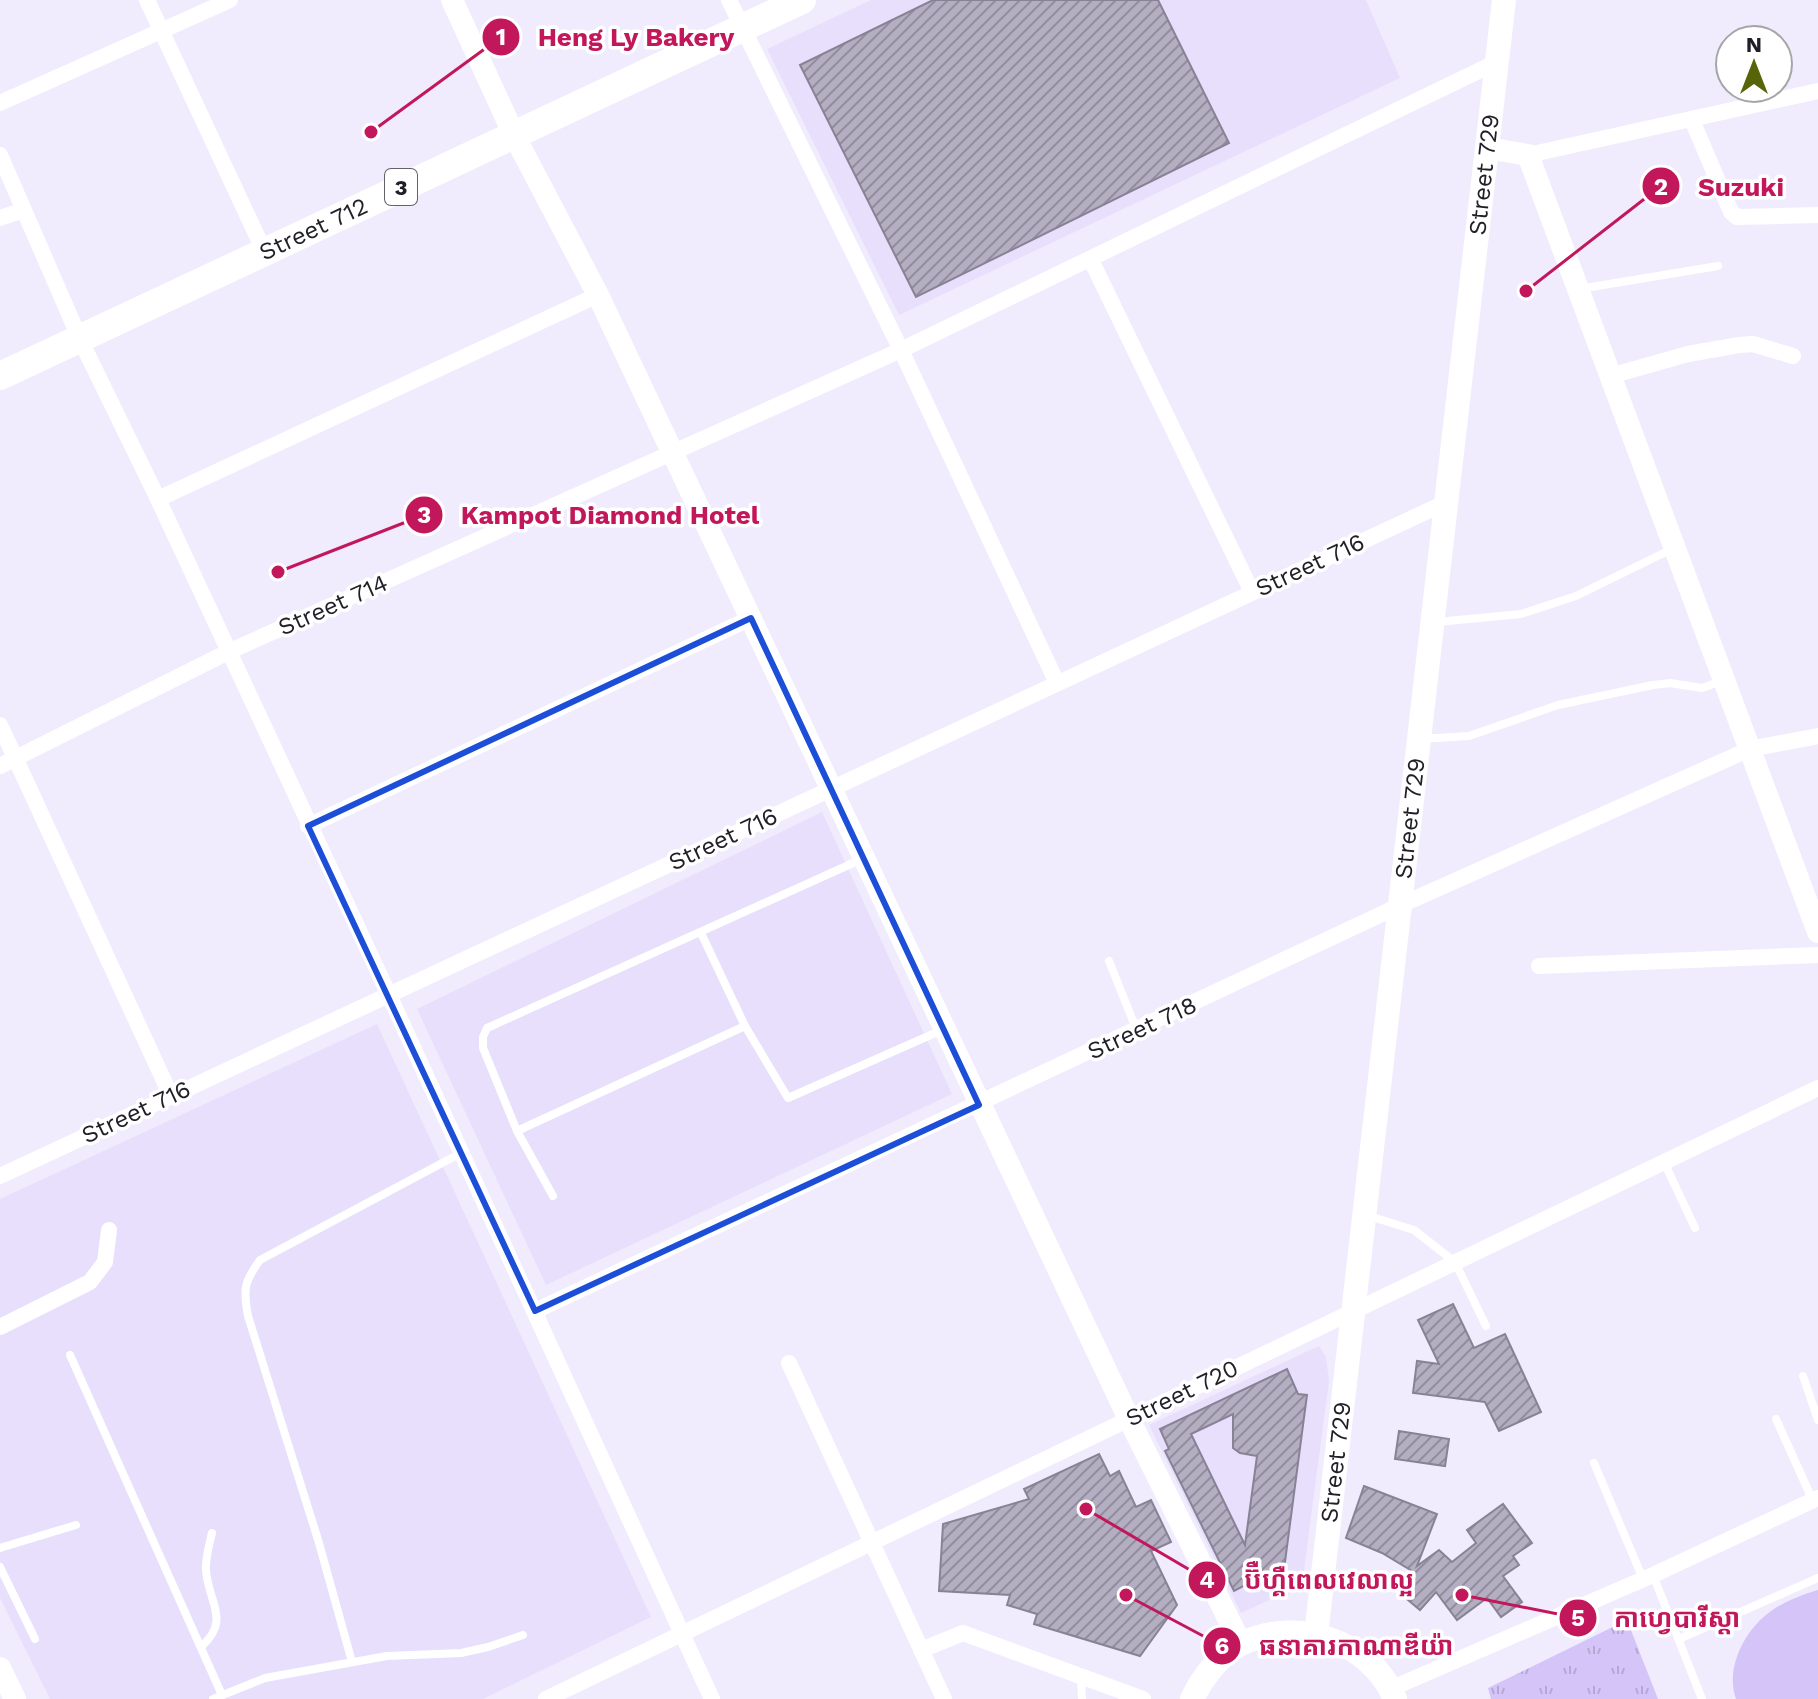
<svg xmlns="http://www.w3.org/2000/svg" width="1818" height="1699" viewBox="0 0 1818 1699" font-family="'Work Sans','Noto Sans Khmer',sans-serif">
<defs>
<pattern id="grass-tufts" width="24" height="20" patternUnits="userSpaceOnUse" patternTransform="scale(2)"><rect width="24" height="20" fill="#d4c4f8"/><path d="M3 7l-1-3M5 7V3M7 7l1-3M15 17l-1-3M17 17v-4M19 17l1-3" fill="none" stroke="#b6a8d4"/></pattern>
<pattern id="building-hatch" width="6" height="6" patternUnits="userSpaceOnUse" patternTransform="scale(2)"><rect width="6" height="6" fill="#b3aec2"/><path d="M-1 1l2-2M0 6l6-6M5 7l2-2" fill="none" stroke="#918d9d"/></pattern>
</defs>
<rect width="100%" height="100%" fill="#f0ecfd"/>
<g fill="#e7dffc">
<path d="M 871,0 L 1366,0 L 1400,78 L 899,315 L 767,49 Z"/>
<path d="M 822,812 L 952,1094 L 546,1285 L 417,1009 Z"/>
<path d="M 377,1024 L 651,1617 L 483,1699 L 50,1699 L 0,1598 L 0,1199 Z"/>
<path d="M 1319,1346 L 1326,1357 L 1329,1381 L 1302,1585 L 1241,1613 L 1149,1425 Z"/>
</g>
<path fill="url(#grass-tufts)" d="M 1627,1620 L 1658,1699 L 1491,1699 L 1488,1688 Z"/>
<path fill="#d4c4f8" d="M 1818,1590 L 1818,1699 L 1736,1699 C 1724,1666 1747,1625 1777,1607 C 1789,1600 1804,1594 1818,1590 Z"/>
<g fill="url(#building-hatch)" stroke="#888296" stroke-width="2" fill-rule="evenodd">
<path d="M 933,0 L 1158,0 L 1229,143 L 916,297 L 800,65 Z"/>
<path d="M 1453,1304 L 1474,1348 L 1505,1334 L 1541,1412 L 1499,1431 L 1485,1402 L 1413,1393 L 1417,1361 L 1439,1364 L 1418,1320 Z"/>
<path d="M 1287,1369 L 1298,1394 L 1307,1395 L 1283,1577 L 1265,1575 L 1234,1591 L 1165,1451 L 1169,1449 L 1160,1429 ZM 1233,1414 L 1233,1448 L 1240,1453 L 1257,1456 L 1245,1545 L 1191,1434 Z"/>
<path d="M 1399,1431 L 1449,1439 L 1445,1466 L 1395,1459 Z"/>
<path d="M 1099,1454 L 1110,1476 L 1119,1471 L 1136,1507 L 1151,1500 L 1171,1542 L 1151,1551 L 1177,1605 L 1140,1656 L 1034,1624 L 1037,1614 L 1007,1605 L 1010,1595 L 939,1591 L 943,1524 L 1029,1499 L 1024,1489 Z"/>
<path d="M 1364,1486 L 1437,1514 L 1417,1566 L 1439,1550 L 1452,1562 L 1476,1543 L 1467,1530 L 1503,1504 L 1532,1543 L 1513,1556 L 1519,1565 L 1503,1576 L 1522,1602 L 1501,1617 L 1487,1598 L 1457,1620 L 1436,1592 L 1420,1610 L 1396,1590 L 1412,1571 L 1382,1553 L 1346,1538 Z"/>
</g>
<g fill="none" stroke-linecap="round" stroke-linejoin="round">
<g stroke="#fff" stroke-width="8">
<path d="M 1579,289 L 1718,266"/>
<path d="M 1437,622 L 1521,614 L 1576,596 L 1674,548"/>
<path d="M 1420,739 L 1469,736 L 1558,705 L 1653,685 L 1670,683 L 1702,688 L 1721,681"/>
<path d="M 701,933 L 745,1026 L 788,1098 L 942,1030"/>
<path d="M 1109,961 L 1137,1031"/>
<path d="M 517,1131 L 745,1026"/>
<path d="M 1664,1162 L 1695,1228"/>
<path d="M 553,1196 L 517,1131 L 483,1048 L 483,1037 L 487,1028 L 862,859"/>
<path d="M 1366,1215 L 1414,1230 L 1455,1262 L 1486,1326"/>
<path d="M 70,1355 L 222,1695"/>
<path d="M 1803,1376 L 1818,1420"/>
<path d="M 1776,1419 L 1813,1501"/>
<path d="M 1594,1463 L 1643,1579"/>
<path d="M 0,1548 L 76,1525"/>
<path d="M 0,1567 L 35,1639"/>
<path d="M 1653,1575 L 1702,1699"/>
<path d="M 1679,1639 L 1818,1578"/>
<path d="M 201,1647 C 231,1620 209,1604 206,1571 C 205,1558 209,1546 212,1533"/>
<path d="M 352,1662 L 319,1543 L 248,1316 C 243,1289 244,1282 260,1260 L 461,1153"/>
<path d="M 1081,1676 L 1082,1699"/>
<path d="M 213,1699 L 265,1678 L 387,1656 L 461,1653 L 488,1647 L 523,1635"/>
</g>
<g stroke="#fff" stroke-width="16">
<path d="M 147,0 L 264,251"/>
<path d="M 729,0 L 901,350 L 1057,683"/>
<path d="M 0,103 L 230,0"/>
<path d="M 1692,120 L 1731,212 L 1737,217 L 1818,215"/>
<path d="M 0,155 L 79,337 L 158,499 L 389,995 L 712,1699"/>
<path d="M 1528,155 L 1818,91"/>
<path d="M 0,218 L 24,210"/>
<path d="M 1091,260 L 1252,592"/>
<path d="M 1610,376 L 1688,354 L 1739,345 L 1753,344 L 1793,356"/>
<path d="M 158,499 L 598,295"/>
<path d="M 0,725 L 171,1096"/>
<path d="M 0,766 L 228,652 L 901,350 L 1497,62"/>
<path d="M 308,826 L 751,618"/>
<path d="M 1539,966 L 1818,955"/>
<path d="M 0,1176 L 1447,502"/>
<path d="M 535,1311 L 1401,905 L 1750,749 L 1818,736"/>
<path d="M 0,1327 L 90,1282 L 105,1262 L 109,1230"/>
<path d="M 789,1363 L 944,1699"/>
<path d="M 921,1650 L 963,1633 L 1143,1699"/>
<path d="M 1390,1689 L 1653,1575 L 1818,1498"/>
<path d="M 546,1699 C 972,1498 1393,1290 1818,1088"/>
</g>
<g stroke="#fff" stroke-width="22">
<path d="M 452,0 L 514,135 L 598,295 L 1129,1419 L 1241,1644"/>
<path d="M 1487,148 L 1528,155 L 1818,932"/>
<path d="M 0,1668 L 15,1699"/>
</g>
<g stroke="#fff" stroke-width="24">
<path id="s1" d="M 1316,1635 L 1504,0"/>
<path d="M 1192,1699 C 1202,1678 1220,1654 1241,1644 C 1297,1616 1371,1641 1395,1699"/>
</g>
<path stroke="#fff" stroke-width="28" id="s2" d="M 0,376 L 802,0"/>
</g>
<path fill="none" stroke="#1d4ed8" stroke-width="6" stroke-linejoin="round" d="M 751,618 L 979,1105 L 535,1311 L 308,826 Z"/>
<g text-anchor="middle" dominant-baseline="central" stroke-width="7" stroke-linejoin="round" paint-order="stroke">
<rect fill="#fff" stroke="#636267" stroke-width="2" x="385" y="169" width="32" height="36" rx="6"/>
<g font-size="22" font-weight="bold" fill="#201e26">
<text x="401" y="187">3</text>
</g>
<g font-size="24" fill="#201e26" stroke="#fff">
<text stroke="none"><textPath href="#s1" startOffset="1470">Street 729</textPath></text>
<text stroke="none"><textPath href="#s2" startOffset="346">Street 712</textPath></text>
<text transform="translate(1310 565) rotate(-25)">Street 716</text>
<text transform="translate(333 605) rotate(-24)">Street 714</text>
<text stroke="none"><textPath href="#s1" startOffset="822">Street 729</textPath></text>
<text transform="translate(723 839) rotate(-25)">Street 716</text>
<text transform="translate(1142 1028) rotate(-25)">Street 718</text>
<text transform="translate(136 1112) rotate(-25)">Street 716</text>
<text transform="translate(1182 1393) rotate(-26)">Street 720</text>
<text stroke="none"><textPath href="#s1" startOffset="174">Street 729</textPath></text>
</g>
</g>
<path fill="none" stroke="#c2185b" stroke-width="3" d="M371 132L501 37M1526 291L1661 186M278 572L424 515M1086 1509L1207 1580M1462 1595L1578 1618M1126 1595L1222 1646"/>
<g fill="#c2185b" stroke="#fff" stroke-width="3">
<circle cx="371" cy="132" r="8"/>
<circle cx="1526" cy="291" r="8"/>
<circle cx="278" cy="572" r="8"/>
<circle cx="1086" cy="1509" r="8"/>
<circle cx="1462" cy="1595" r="8"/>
<circle cx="1126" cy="1595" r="8"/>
<circle cx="501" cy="37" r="20"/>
<circle cx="1661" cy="186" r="20"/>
<circle cx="424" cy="515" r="20"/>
<circle cx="1207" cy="1580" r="20"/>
<circle cx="1578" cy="1618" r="20"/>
<circle cx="1222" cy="1646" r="20"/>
</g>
<g font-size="24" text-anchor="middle" font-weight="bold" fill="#fff">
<text x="501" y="45">1</text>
<text x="1661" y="195">2</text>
<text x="424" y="523">3</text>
<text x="1207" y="1588">4</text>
<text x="1578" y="1626">5</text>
<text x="1222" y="1654">6</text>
</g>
<g font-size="26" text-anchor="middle" font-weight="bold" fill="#c2185b" stroke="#fff" stroke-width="7" stroke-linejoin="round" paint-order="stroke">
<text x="636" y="46">Heng Ly Bakery</text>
<text x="1741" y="196">Suzuki</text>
<text x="610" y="524">Kampot Diamond Hotel</text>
<text x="1329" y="1589">ប៊ឺហ្គឺពេលវេលាល្អ</text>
<text x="1677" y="1627">កាហ្វេបារីស្តា</text>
<text x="1356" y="1655">ធនាគារកាណាឌីយ៉ា</text>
</g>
<g transform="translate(1754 64)"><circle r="38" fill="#ffffff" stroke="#a6a5a8" stroke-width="2"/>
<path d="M0-6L14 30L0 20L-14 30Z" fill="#576407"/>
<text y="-12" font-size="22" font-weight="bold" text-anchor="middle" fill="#201e26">N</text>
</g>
</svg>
